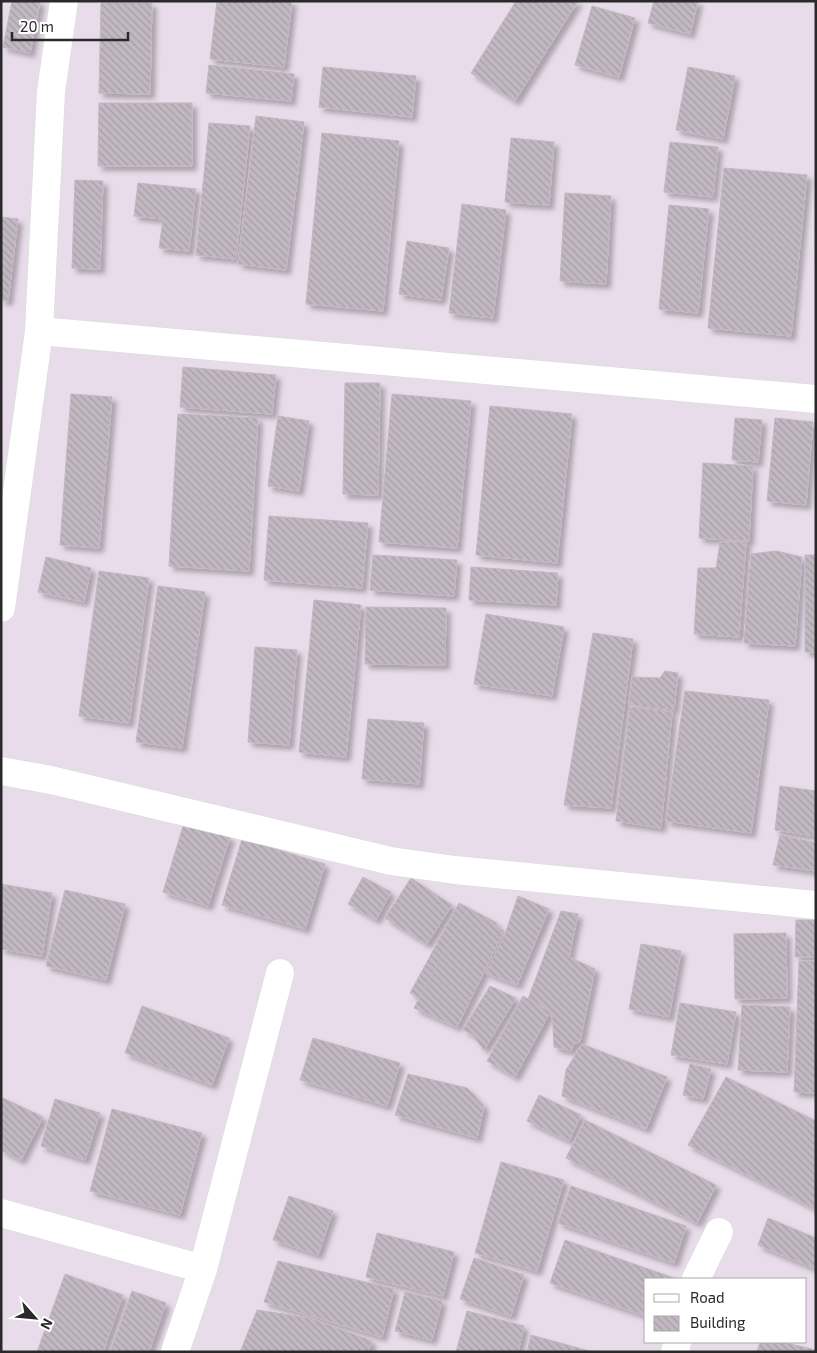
<svg xmlns="http://www.w3.org/2000/svg" width="817" height="1353" viewBox="0 0 817 1353" font-family="'Exo 2',sans-serif">
<defs>
<pattern id="building-back-hatch" width="6" height="6" patternUnits="userSpaceOnUse" patternTransform="scale(1.25)"><rect width="6" height="6" fill="#c1b8c2"/><path d="M-1 5l2 2M0 0l6 6M5-1l2 2" fill="none" stroke="#a69ea7"/></pattern>
<filter id="shadow"><feDropShadow dx="4.5" dy="4.5" stdDeviation="2.5" flood-color="#0004"/></filter>
</defs>
<rect width="100%" height="100%" fill="#e8dcea"/>
<g fill="url(#building-back-hatch)" stroke="#c4b6c5" filter="url(#shadow)">
<path d="M 12,1 L 40,1 L 30,53 L 3,47 Z"/>
<path d="M 217,1 L 292,1 L 284,67 L 210,59 Z"/>
<path d="M 516,1 L 578,1 L 515,101 L 471,73 Z"/>
<path d="M 654,1 L 698,1 L 690,34 L 648,23 Z"/>
<path d="M 101,3 L 152,3 L 150,94 L 99,93 Z"/>
<path d="M 592,6 L 635,18 L 619,77 L 575,65 Z"/>
<path d="M 209,65 L 294,74 L 291,101 L 206,93 Z"/>
<path d="M 323,67 L 416,76 L 412,117 L 319,107 Z"/>
<path d="M 688,67 L 735,76 L 723,139 L 676,130 Z"/>
<path d="M 99,103 L 192,103 L 192,166 L 98,166 Z"/>
<path d="M 256,116 L 304,122 L 286,270 L 238,264 Z"/>
<path d="M 209,123 L 250,126 L 236,259 L 196,255 Z"/>
<path d="M 322,133 L 399,141 L 383,311 L 306,304 Z"/>
<path d="M 511,138 L 554,142 L 549,205 L 505,202 Z"/>
<path d="M 670,142 L 718,147 L 713,197 L 664,192 Z"/>
<path d="M 724,168 L 807,175 L 791,336 L 708,328 Z"/>
<path d="M 75,180 L 103,181 L 100,269 L 72,268 Z"/>
<path d="M 138,183 L 196,189 L 189,251 L 159,248 L 163,219 L 134,216 Z"/>
<path d="M 565,193 L 611,196 L 606,284 L 560,281 Z"/>
<path d="M 462,204 L 506,210 L 493,318 L 449,313 Z"/>
<path d="M 669,205 L 709,209 L 698,313 L 659,309 Z"/>
<path d="M 1,217 L 18,219 L 8,301 L 1,300 Z"/>
<path d="M 407,241 L 449,248 L 441,300 L 399,294 Z"/>
<path d="M 183,367 L 276,375 L 272,414 L 180,407 Z"/>
<path d="M 345,383 L 380,383 L 378,495 L 343,494 Z"/>
<path d="M 71,394 L 112,397 L 99,548 L 60,545 Z"/>
<path d="M 392,394 L 471,401 L 457,548 L 379,542 Z"/>
<path d="M 490,406 L 572,414 L 557,563 L 476,555 Z"/>
<path d="M 178,414 L 258,418 L 249,571 L 169,566 Z"/>
<path d="M 278,416 L 309,421 L 299,491 L 268,486 Z"/>
<path d="M 735,418 L 762,420 L 758,462 L 732,460 Z"/>
<path d="M 775,418 L 813,422 L 806,505 L 767,501 Z"/>
<path d="M 703,463 L 753,466 L 749,541 L 699,538 Z"/>
<path d="M 269,516 L 368,523 L 362,588 L 264,580 Z"/>
<path d="M 720,542 L 746,542 L 739,637 L 694,634 L 698,568 L 716,568 Z"/>
<path d="M 776,551 L 802,557 L 795,646 L 744,643 L 751,554 Z"/>
<path d="M 373,555 L 457,560 L 454,596 L 370,590 Z"/>
<rect x="805" y="555" width="11" height="97"/>
<path d="M 46,557 L 91,568 L 84,602 L 38,592 Z"/>
<path d="M 471,567 L 558,573 L 556,605 L 469,600 Z"/>
<path d="M 99,571 L 149,578 L 129,723 L 79,716 Z"/>
<path d="M 158,586 L 205,592 L 182,748 L 136,742 Z"/>
<path d="M 314,600 L 361,605 L 346,757 L 299,752 Z"/>
<path d="M 366,607 L 446,608 L 445,665 L 365,664 Z"/>
<path d="M 486,614 L 564,627 L 552,696 L 474,684 Z"/>
<path d="M 593,633 L 633,639 L 611,808 L 564,805 Z"/>
<path d="M 255,647 L 297,650 L 289,745 L 248,742 Z"/>
<path d="M 665,671 L 678,673 L 674,710 L 629,705 L 632,677 L 660,678 Z"/>
<path d="M 685,691 L 769,700 L 751,833 L 666,821 Z"/>
<path d="M 630,707 L 672,712 L 661,828 L 616,821 Z"/>
<path d="M 368,719 L 424,723 L 419,784 L 362,779 Z"/>
<path d="M 780,786 L 816,791 L 816,836 L 775,830 Z"/>
<path d="M 184,823 L 230,837 L 208,906 L 163,892 Z"/>
<path d="M 780,835 L 816,843 L 816,871 L 773,865 Z"/>
<path d="M 242,839 L 325,864 L 305,929 L 222,905 Z"/>
<path d="M 363,877 L 391,892 L 376,920 L 348,904 Z"/>
<path d="M 411,878 L 452,905 L 427,944 L 385,918 Z"/>
<path d="M 1,884 L 52,893 L 42,956 L 1,949 Z"/>
<path d="M 65,890 L 125,904 L 106,980 L 46,966 Z"/>
<path d="M 518,896 L 549,909 L 517,985 L 486,973 L 505,934 Z"/>
<path d="M 459,903 L 497,923 L 448,1014 L 410,993 Z"/>
<path d="M 468,909 L 504,931 L 457,1027 L 414,1008 Z"/>
<path d="M 561,911 L 578,914 L 569,957 L 595,969 L 580,1042 L 574,1044 L 571,1051 L 554,1047 L 552,1011 L 528,999 Z"/>
<path d="M 796,920 L 816,920 L 816,957 L 795,957 Z"/>
<path d="M 786,933 L 787,998 L 735,999 L 734,934 Z"/>
<path d="M 641,944 L 681,951 L 669,1017 L 629,1009 Z"/>
<path d="M 799,961 L 816,961 L 816,1093 L 794,1092 Z"/>
<path d="M 490,986 L 516,998 L 484,1050 L 472,1034 L 463,1030 Z"/>
<path d="M 523,996 L 550,1012 L 515,1077 L 487,1061 Z"/>
<path d="M 680,1003 L 736,1012 L 727,1064 L 671,1055 Z"/>
<path d="M 742,1005 L 790,1007 L 787,1072 L 738,1070 Z"/>
<path d="M 142,1006 L 229,1038 L 212,1085 L 125,1053 Z"/>
<path d="M 313,1038 L 400,1063 L 387,1106 L 300,1080 Z"/>
<path d="M 582,1044 L 667,1077 L 646,1129 L 562,1096 L 566,1070 Z"/>
<path d="M 690,1064 L 711,1069 L 703,1099 L 683,1095 Z"/>
<path d="M 408,1074 L 467,1088 L 484,1106 L 477,1138 L 395,1115 Z"/>
<path d="M 726,1077 L 816,1121 L 816,1209 L 688,1145 Z"/>
<path d="M 539,1095 L 581,1115 L 569,1141 L 527,1121 Z"/>
<path d="M 3,1098 L 43,1117 L 21,1160 L 1,1150 L 1,1102 Z"/>
<path d="M 55,1099 L 100,1113 L 85,1160 L 41,1146 Z"/>
<path d="M 112,1109 L 202,1133 L 180,1215 L 90,1191 Z"/>
<path d="M 585,1120 L 716,1185 L 697,1223 L 566,1158 Z"/>
<path d="M 501,1162 L 564,1180 L 537,1271 L 475,1253 Z"/>
<path d="M 571,1186 L 686,1226 L 674,1263 L 558,1223 Z"/>
<path d="M 289,1196 L 333,1211 L 318,1255 L 273,1240 Z"/>
<path d="M 768,1218 L 816,1238 L 816,1269 L 758,1245 Z"/>
<path d="M 377,1233 L 454,1252 L 443,1296 L 366,1277 Z"/>
<path d="M 565,1240 L 674,1278 L 674,1279 L 646,1279 L 646,1316 L 550,1283 Z"/>
<path d="M 474,1258 L 524,1275 L 511,1316 L 460,1299 Z"/>
<path d="M 278,1261 L 394,1289 L 382,1337 L 264,1302 Z"/>
<path d="M 65,1274 L 123,1295 L 103,1352 L 37,1352 Z"/>
<path d="M 132,1291 L 166,1303 L 149,1352 L 110,1352 Z"/>
<path d="M 405,1292 L 442,1301 L 432,1340 L 395,1331 Z"/>
<path d="M 257,1310 L 310,1318 L 372,1341 L 368,1352 L 240,1352 Z"/>
<path d="M 467,1311 L 524,1326 L 518,1352 L 456,1352 Z"/>
<path d="M 531,1335 L 593,1352 L 527,1352 Z"/>
<path d="M 760,1342 L 782,1342 L 816,1350 L 816,1352 L 757,1352 Z"/>
</g>
<g fill="none" stroke-linecap="round" stroke-linejoin="round">
<g stroke="#d2e1d3" stroke-width="29">
<g id="street">
<path d="M 39,331 L 816,399"/>
<path d="M 1,608 L 39,331 L 51,92 L 64,1"/>
<path d="M 1,771 L 51,780 L 391,861 L 455,870 L 816,905"/>
<path d="M 1,1213 L 203,1269"/>
<path d="M 696,1279 L 719,1232"/>
<path d="M 175,1352 L 203,1269 L 280,973"/>
<path d="M 675,1352 L 677,1342"/>
</g>
</g>
<use href="#street" stroke="#fff" stroke-width="28"/>
</g>
<rect width="817" height="1353" fill="none" stroke="#292929" stroke-width="5"/>
<rect x="644" y="1278" width="162" height="65" fill="#ffffff" stroke="#a9a9a9"/>
<rect x="654" y="1294" width="25" height="8" fill="#ffffff" stroke="#a9a9a9"/>
<text x="690" y="1303" font-size="15" fill="#292929">Road</text>
<rect x="654" y="1316" width="25" height="15" fill="url(#building-back-hatch)" stroke="#a9a9a9"/>
<text x="690" y="1328" font-size="15" fill="#292929">Building</text>
<g transform="translate(35 1318) rotate(117)" stroke="#ffffff" stroke-width="4" paint-order="stroke">
<path d="M0-4L9 19L0 12L-9 19Z" fill="#292929"/>
<text y="-8" font-size="14" font-weight="bold" text-anchor="middle" fill="#292929">N</text>
</g>
<path d="M12 32v8h116v-8" fill="none" stroke="#292929" stroke-width="2.5"/>
<text x="20" y="32" font-size="15" fill="#292929" stroke="#ffffff" stroke-width="4" paint-order="stroke">20 m</text>
</svg>
